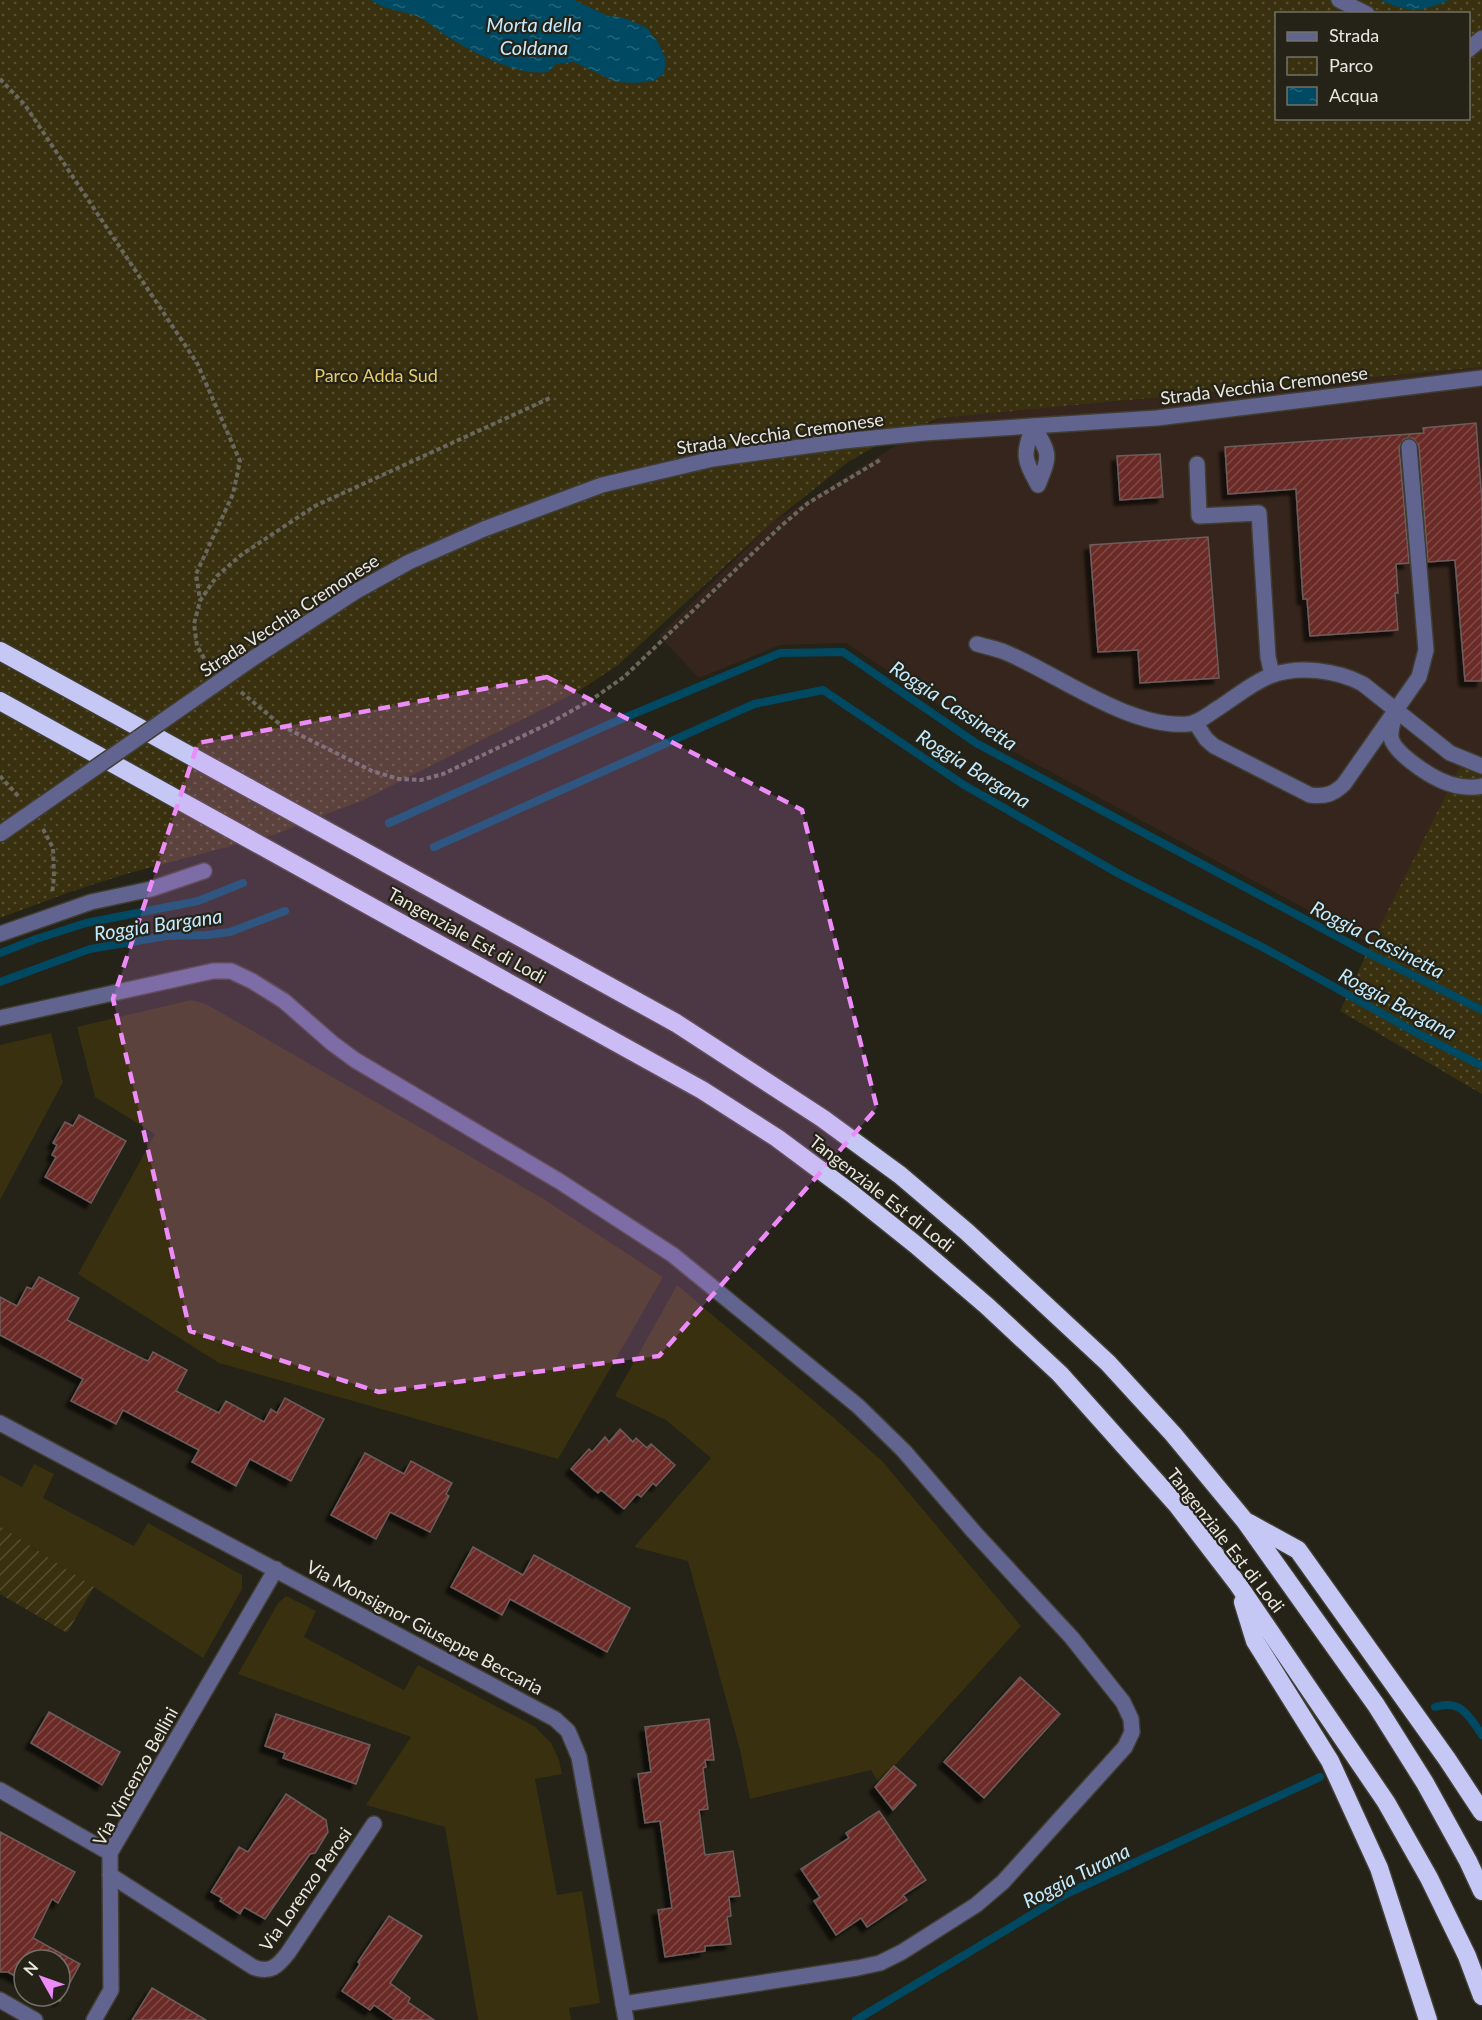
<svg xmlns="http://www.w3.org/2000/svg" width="1482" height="2020" viewBox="0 0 1482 2020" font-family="Lato,sans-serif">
<defs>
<pattern id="park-dots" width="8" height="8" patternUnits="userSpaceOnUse" patternTransform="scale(1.5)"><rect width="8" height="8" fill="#38300e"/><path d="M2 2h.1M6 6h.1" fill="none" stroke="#554e31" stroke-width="1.8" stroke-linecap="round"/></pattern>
<pattern id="garden-furrows" width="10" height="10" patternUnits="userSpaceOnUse" patternTransform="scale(1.5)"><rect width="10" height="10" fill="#38300e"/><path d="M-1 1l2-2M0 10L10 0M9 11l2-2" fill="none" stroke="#554e31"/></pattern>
<pattern id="water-ripples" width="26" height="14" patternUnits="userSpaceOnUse" patternTransform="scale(1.5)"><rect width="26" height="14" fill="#004962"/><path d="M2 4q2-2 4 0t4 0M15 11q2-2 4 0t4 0" fill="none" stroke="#256378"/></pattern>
<pattern id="building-hatch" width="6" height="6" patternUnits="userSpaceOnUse" patternTransform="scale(1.5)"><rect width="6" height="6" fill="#6b2927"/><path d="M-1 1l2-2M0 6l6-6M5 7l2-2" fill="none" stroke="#804846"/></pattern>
<filter id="shadow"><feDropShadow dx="-5.5" dy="5.5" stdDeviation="1.5" flood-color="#0009"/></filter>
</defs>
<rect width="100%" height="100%" fill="#252217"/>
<path fill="#36251c" d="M 1482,367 L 1482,999 L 1371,944 L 986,737 L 846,643 L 780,645 L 699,678 L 659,636 L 773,522 L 940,418 Z"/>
<g fill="#38300e">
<path d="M 191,1000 L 206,1004 L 542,1198 L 663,1277 L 558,1459 L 219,1363 L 78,1274 L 155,1134 L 95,1097 L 77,1027 Z"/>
<path d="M 51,1033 L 63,1082 L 0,1200 L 0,1045 Z"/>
<path d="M 677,1285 L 833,1417 L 883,1462 L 1021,1626 L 879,1783 L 871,1770 L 750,1799 L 740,1750 L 688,1561 L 634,1547 L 711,1458 L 666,1420 L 615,1396 Z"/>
<path d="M 34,1464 L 54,1474 L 43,1498 L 134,1546 L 148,1523 L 242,1575 L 242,1589 L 203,1658 L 0,1526 L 0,1475 L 22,1487 Z"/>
<path d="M 286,1596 L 316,1611 L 304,1637 L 404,1690 L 418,1665 L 534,1726 L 551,1743 L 559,1760 L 562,1774 L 535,1779 L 557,1895 L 582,1891 L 600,2003 L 569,2008 L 571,2020 L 478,2020 L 445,1827 L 366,1805 L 411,1737 L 238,1674 L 278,1603 Z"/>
</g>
<g fill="url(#park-dots)" fill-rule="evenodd">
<path d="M 0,0 L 1482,0 L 1482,367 L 940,418 L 892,437 L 848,462 L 773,522 L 618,665 L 579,691 L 363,800 L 276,834 L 126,874 L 70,892 L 0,918 ZM 1276,14 L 1468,14 L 1468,118 L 1276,118 Z"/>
<path d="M 1463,761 L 1482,770 L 1482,1094 L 1340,1011 L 1371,944 Z"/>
</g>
<path fill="url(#garden-furrows)" d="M 0,1526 L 94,1587 L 67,1633 L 0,1594 Z"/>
<g fill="url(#water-ripples)">
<path d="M 371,0 L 574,0 L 608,16 L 621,17 L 646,27 L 658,42 L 666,60 L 664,74 L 653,81 L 637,83 L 616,82 L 574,62 L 556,64 L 548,72 C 516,76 472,52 445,35 C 437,30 428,21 419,17 C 403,10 385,11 371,0 Z"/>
<path d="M 1381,0 L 1449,0 C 1423,12 1407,13 1381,0 Z"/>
</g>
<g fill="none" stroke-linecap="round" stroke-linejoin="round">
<g stroke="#004962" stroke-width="8">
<path d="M 389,823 L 612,723 L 780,653 L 843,652 L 976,743 L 1366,952 L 1482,1010"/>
<path d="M 434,847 L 754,704 L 823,690 L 964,785 L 1121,875 L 1266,949 L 1415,1032 L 1482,1066"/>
<path d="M 0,953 L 36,939 L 86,923 L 198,901 L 243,883"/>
<path d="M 0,982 L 90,949 L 166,936 L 207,935 L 230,932 L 285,911"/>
<path d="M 1435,1707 C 1461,1699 1469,1716 1482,1735"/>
<path d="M 856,2020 L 1066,1894 L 1320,1777"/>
</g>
</g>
<g fill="url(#building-hatch)" stroke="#6c5d5b" stroke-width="1.5" filter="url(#shadow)">
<path d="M 1476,423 L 1482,501 L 1482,681 L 1465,681 L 1455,560 L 1428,562 L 1419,446 L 1413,438 L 1404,439 L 1399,447 L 1409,563 L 1396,564 L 1398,593 L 1395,593 L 1398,630 L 1310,636 L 1307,599 L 1303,599 L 1296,489 L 1228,494 L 1225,447 L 1424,433 L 1423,428 Z"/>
<path d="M 1160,454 L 1163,497 L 1120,500 L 1117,456 Z"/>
<path d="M 1208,537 L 1219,678 L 1140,683 L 1138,650 L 1098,652 L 1090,545 Z"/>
<path d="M 79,1115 L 126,1141 L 91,1203 L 45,1177 L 56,1157 L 52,1155 L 57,1145 L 53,1143 L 65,1122 L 73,1126 Z"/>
<path d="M 39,1277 L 79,1298 L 67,1320 L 143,1359 L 148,1361 L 153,1352 L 187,1370 L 176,1391 L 219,1413 L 226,1401 L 264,1422 L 271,1409 L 277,1413 L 285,1398 L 324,1419 L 291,1481 L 250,1459 L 236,1486 L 192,1462 L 199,1450 L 123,1410 L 116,1424 L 71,1401 L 83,1379 L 0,1335 L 0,1297 L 17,1306 L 27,1287 L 32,1289 Z"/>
<path d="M 620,1429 L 633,1442 L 636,1438 L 647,1448 L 651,1444 L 675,1465 L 656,1486 L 653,1483 L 641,1497 L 637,1494 L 624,1509 L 601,1490 L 598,1493 L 571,1469 L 589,1449 L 592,1452 L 605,1437 L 609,1442 Z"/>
<path d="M 365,1453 L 404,1474 L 411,1461 L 452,1483 L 446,1494 L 449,1496 L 430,1532 L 390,1512 L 376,1539 L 331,1515 Z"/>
<path d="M 473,1547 L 523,1575 L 534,1555 L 630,1608 L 607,1652 L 510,1599 L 502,1615 L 451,1587 Z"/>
<path d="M 1020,1677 L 1060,1714 L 984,1798 L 944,1762 Z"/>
<path d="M 49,1712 L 120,1752 L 102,1785 L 31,1743 Z"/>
<path d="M 276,1714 L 370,1745 L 356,1784 L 283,1758 L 285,1753 L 265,1746 Z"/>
<path d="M 709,1719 L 714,1760 L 705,1760 L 706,1767 L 703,1768 L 708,1809 L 699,1810 L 705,1855 L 733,1851 L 740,1896 L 729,1897 L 731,1916 L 727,1917 L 731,1944 L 705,1946 L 705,1951 L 665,1957 L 658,1910 L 672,1908 L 660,1821 L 645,1823 L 638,1774 L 651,1772 L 645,1727 Z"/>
<path d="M 894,1766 L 916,1785 L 893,1810 L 875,1787 Z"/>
<path d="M 286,1794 L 326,1820 L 328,1832 L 315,1853 L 310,1854 L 265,1919 L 244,1907 L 240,1914 L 220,1901 L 222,1898 L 211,1892 L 239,1847 L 248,1852 Z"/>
<path d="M 879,1811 L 926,1880 L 903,1895 L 907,1900 L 867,1927 L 861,1918 L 836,1935 L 814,1901 L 820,1897 L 801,1869 L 849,1838 L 846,1833 Z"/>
<path d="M 0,1832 L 75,1872 L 58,1903 L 52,1899 L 33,1938 L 80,1964 L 60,2001 L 51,1996 L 60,1996 L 60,1960 L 24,1960 L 24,1981 L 8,1972 L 0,1972 Z"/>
<path d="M 389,1916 L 422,1936 L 390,1983 L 410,1998 L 408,2002 L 434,2020 L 395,2020 L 374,2005 L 370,2010 L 342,1991 L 360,1964 L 358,1962 Z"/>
<path d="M 152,1988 L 206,2020 L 132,2020 Z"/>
</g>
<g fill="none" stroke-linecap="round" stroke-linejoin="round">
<g stroke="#403e33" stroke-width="18">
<g id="minor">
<path d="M 1339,0 L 1367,14"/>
<path d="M 1468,50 L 1482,38"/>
<path d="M 1033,426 C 1051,455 1050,455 1038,485 C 1023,457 1023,456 1033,426 Z"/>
<path d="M 1197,464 L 1199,516 L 1259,513 L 1268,657 L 1272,675"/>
<path d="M 977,644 C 987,647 998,649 1007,653 C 1059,675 1130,729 1188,724 C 1199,723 1210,713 1220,707 C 1237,696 1252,683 1270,676 C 1298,665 1337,670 1363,684 L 1450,753 L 1482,766"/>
<path d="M 252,659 L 355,592 L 409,562 L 484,529 L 602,485 L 713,459 L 843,441 L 924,433 L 1157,418 L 1482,378"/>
<path d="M 1395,713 C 1394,720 1390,730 1391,737 C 1393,752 1427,774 1440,780 C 1452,786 1469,789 1482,786"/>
<path d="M 1195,722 L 1206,739 L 1214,746 L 1310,795 C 1325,797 1334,794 1344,784 L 1419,677 L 1426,650 L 1409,447"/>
<path d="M 0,934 L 91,902 L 151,889 L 204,871"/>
<path d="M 0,1018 L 213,971 L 231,971 L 252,981 L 284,1001 L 332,1043 L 355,1060 L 559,1181 L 673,1255 L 858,1406 L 904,1451 L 974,1532 L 1072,1638 L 1123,1702 L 1131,1719 L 1132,1732 L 1125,1747 L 1003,1882 L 976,1905 L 902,1952 L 880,1963 L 857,1968 L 623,2004"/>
<path d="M 0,1423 L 555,1719 L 568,1731 L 579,1757 L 626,2020"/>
<path d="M 0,1790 L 110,1853"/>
<path d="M 110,1875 L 253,1967 C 270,1974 278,1966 288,1953 L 374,1824"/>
<path d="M 0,2000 L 35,2020"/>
<path d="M 94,2020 L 111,1990 L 110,1853 L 276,1569"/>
</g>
</g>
<g stroke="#403e33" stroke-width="21">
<g id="highway">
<path d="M 0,651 L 676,1023 L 822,1118 L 900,1175 L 967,1232 L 1108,1363 L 1173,1434 L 1245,1521 L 1376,1705 L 1425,1783 L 1468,1861 L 1482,1891"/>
<path d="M 0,701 L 702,1090 L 777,1138 L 851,1193 L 916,1245 L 987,1306 L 1060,1374 L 1177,1505 L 1237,1583 L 1386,1802 L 1429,1878 L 1467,1956 L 1482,1996"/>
<path d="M 1249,1523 L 1298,1550 L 1447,1759 L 1482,1812"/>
<path d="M 1243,1602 L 1255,1641 L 1330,1761 L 1379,1868 L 1428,2020"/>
</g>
</g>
<g stroke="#6a685e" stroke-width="4" stroke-dasharray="4.5 3" stroke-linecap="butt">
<path d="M 0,79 L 25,105 L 197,363 L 240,461 L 233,494 L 196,574 L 200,600"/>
<path d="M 208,665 L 197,646 L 194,624 L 200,601 L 217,576 L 241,555 L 315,506 L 550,398"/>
<path d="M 241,692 L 282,726 L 372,771 L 399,779 L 421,780 L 443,774 L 550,723 L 591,700 L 624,677 L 781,526 L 808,503 L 880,460"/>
<path d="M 0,776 L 19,797"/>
<path d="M 43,829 L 53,848 L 54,877 L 52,894"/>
</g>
<use href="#minor" stroke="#626490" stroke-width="15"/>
<use href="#highway" stroke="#c5c8f5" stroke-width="18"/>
<g stroke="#403e33" stroke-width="18" stroke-linecap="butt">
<path id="minor-bridge" d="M 0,834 L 252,659"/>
</g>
<use href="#minor-bridge" stroke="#626490" stroke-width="15"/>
</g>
<path fill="#ed8cf9" fill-opacity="0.2" stroke="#ed8cf9" stroke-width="4.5" stroke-dasharray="12 8" stroke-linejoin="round" d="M 547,677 L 802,810 L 877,1108 L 659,1356 L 379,1392 L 190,1331 L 113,999 L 198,743 Z"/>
<g text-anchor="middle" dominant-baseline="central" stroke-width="4.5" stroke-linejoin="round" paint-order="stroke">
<g font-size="18" fill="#e5cb66" stroke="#252217">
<text x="376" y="375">Parco Adda Sud</text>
</g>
<g font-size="18" fill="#e9e7e0" stroke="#252217">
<text transform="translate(1264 385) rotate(-7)">Strada Vecchia Cremonese</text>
<text transform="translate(780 433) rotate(-8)">Strada Vecchia Cremonese</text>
<text transform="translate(289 615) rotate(-33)">Strada Vecchia Cremonese</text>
<text transform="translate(467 935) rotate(29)">Tangenziale Est di Lodi</text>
<text transform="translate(882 1193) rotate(38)">Tangenziale Est di Lodi</text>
<text transform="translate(1226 1540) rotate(52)">Tangenziale Est di Lodi</text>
<text transform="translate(425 1627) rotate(28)">Via Monsignor Giuseppe Beccaria</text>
<text transform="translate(135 1776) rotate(-61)">Via Vincenzo Bellini</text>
<text transform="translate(305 1889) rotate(-55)">Via Lorenzo Perosi</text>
</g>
<g font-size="20" font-style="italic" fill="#c3ebff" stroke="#252217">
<text x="534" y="24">Morta della<tspan x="534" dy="23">Coldana</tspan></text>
<text transform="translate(954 705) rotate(33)">Roggia Cassinetta</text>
<text transform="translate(974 768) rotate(32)">Roggia Bargana</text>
<text transform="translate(158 924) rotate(-8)">Roggia Bargana</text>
<text transform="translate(1378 939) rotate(27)">Roggia Cassinetta</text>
<text transform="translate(1398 1003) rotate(28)">Roggia Bargana</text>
<text transform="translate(1076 1875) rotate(-27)">Roggia Turana</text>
</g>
</g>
<rect x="1275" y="12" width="195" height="108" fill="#252217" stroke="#737167" stroke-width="1.5"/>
<rect x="1287" y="32" width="30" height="9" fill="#626490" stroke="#737167" stroke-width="1.5"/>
<text x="1329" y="42" font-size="18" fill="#e9e7e0">Strada</text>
<rect x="1287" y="57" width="30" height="18" fill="url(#park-dots)" stroke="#737167" stroke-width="1.5"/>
<text x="1329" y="72" font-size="18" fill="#e9e7e0">Parco</text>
<rect x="1287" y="87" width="30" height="18" fill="url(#water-ripples)" stroke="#737167" stroke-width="1.5"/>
<text x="1329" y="102" font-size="18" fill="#e9e7e0">Acqua</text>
<g transform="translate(42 1978) rotate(310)"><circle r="28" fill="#252217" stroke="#737167" stroke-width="1.5"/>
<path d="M0-4.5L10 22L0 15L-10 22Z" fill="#ed8cf9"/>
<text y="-9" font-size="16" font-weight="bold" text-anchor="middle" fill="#e9e7e0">N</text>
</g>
</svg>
